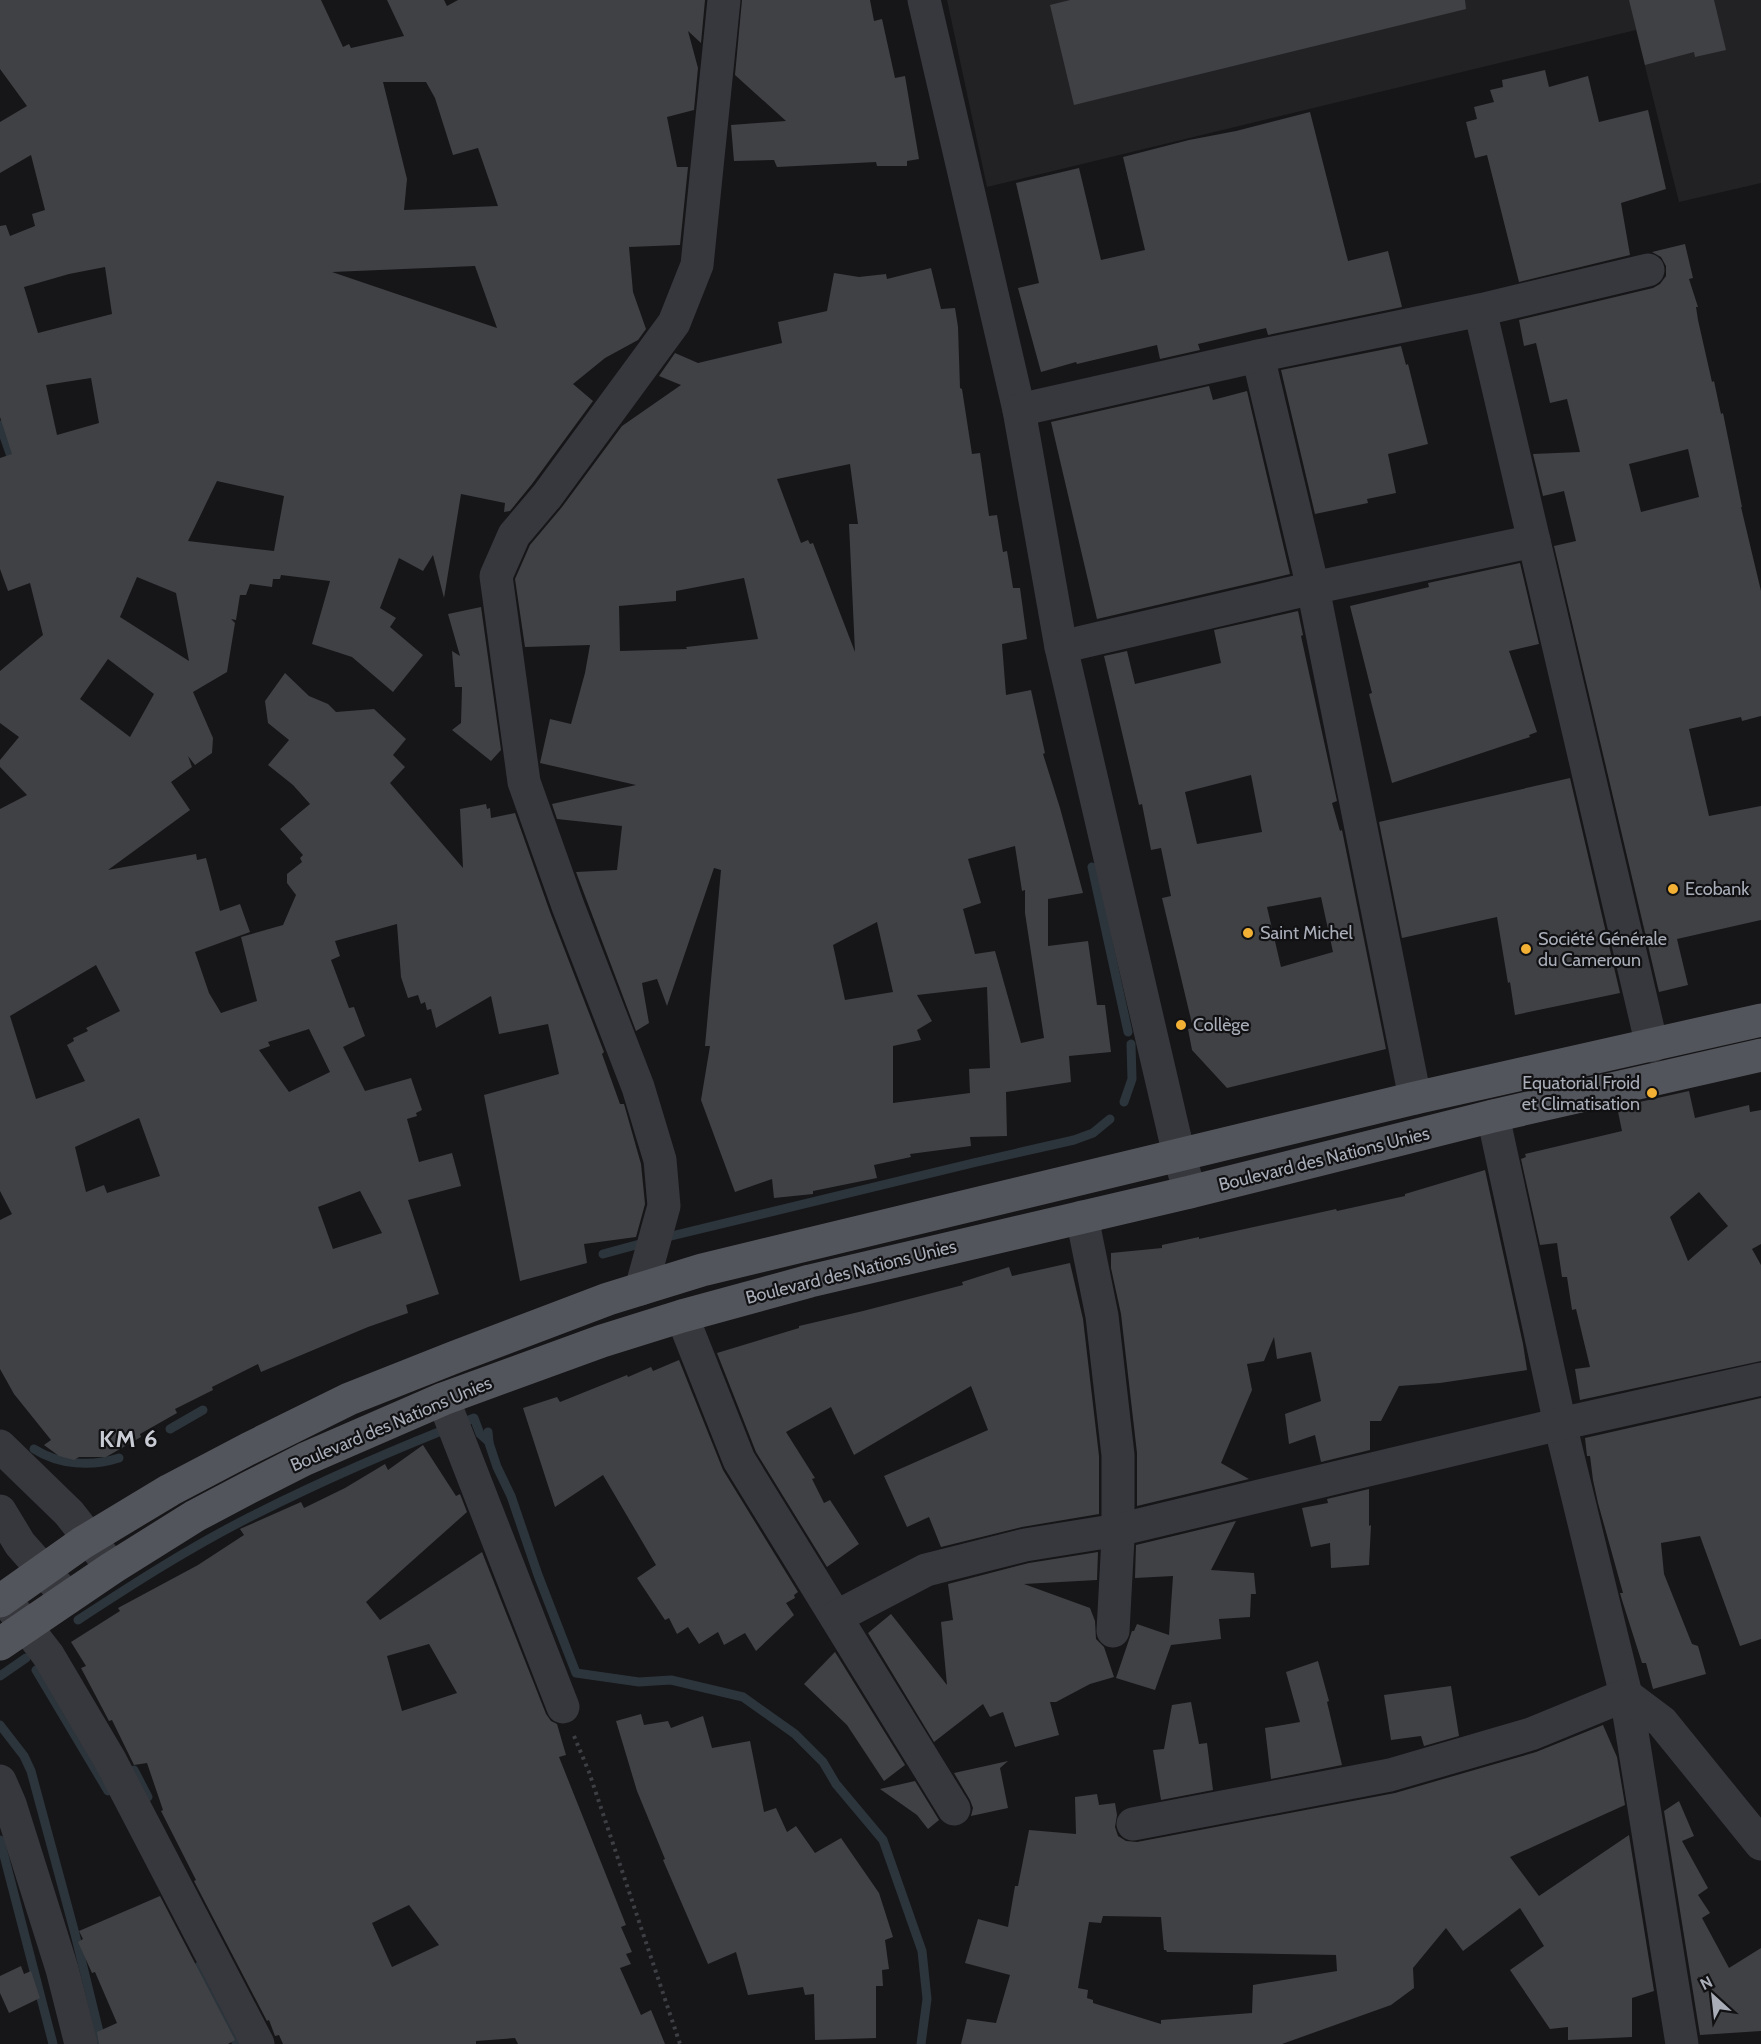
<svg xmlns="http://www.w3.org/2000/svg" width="1761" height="2044" viewBox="0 0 1761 2044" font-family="Cabin,sans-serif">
<rect width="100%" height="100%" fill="#161618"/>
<path fill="#222225" d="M 947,0 L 1761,0 L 1761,183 L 1679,202 L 1636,30 L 987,187 Z"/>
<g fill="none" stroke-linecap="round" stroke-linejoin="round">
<g stroke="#2c353c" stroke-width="9">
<path d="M 0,425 L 14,465"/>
<path d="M 1092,867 L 1128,1032"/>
<path d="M 1124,1102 L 1132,1079 L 1131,1044"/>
<path d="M 663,1238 L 973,1163 L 1074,1140 L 1093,1133 L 1110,1119"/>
<path d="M 603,1254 L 647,1242"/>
<path d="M 170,1429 L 203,1410"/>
<path d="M 488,1432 L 489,1443 L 497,1467 L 511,1496 L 538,1575 L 576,1673 L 639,1682 L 671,1680 L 743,1697 L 795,1734 L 823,1762 L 836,1784 L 883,1840 L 922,1951 L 927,1999 L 921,2044"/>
<path d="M 34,1449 C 59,1465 91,1467 119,1458"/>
<path d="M 78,1620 C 133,1584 189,1548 248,1518 C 321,1481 397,1448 474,1418 L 480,1434 L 489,1442"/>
<path d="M 36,1670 L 108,1791"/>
<path d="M 0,1676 L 26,1658"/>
<path d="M 0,1725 L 24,1756 L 31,1771 L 75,1934 L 102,2044"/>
<path d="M 134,1770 L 148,1797"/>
<path d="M 0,1840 L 53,2044"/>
<path d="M 199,1966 L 237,2044"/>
</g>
</g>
<g fill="#404145" fill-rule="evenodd">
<path d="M 0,0 L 321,0 L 343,47 L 349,44 L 351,48 L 404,36 L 387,0 L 444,0 L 447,6 L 458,0 L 705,0 L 701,43 L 688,31 L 698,68 L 694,110 L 667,117 L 677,167 L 688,167 L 680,245 L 629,247 L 633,292 L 646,329 L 638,340 L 605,358 L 573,384 L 593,401 L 532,484 L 510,511 L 504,512 L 505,503 L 461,494 L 444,598 L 433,555 L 423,571 L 399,558 L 380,608 L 396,618 L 390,627 L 423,655 L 393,692 L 352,657 L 312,644 L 330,581 L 281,575 L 280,579 L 273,579 L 272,587 L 250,584 L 246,595 L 240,595 L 236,620 L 231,619 L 235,623 L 227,672 L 193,692 L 213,738 L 212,753 L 195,765 L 188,756 L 192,767 L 171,782 L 190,810 L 108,870 L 196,854 L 197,860 L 206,858 L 220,911 L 240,904 L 250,932 L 195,952 L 209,993 L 221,1013 L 257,1001 L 241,937 L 283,925 L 296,895 L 287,883 L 287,874 L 302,862 L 300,858 L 303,855 L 280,829 L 310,804 L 293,785 L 268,765 L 289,740 L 268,723 L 265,701 L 285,673 L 309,696 L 328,704 L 336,712 L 374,709 L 406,739 L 393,755 L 405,767 L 390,783 L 463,868 L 460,809 L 486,804 L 487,809 L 490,808 L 491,818 L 515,813 L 550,912 L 604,1052 L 602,1054 L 620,1104 L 624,1104 L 641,1164 L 645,1204 L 636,1237 L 584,1244 L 587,1263 L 520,1281 L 484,1095 L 559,1074 L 548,1024 L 499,1034 L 491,996 L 436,1028 L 431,1009 L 427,1010 L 425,1002 L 421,1004 L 418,995 L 408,998 L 401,977 L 397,924 L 335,941 L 340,956 L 331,960 L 349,1008 L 354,1007 L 365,1036 L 343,1047 L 365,1091 L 411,1078 L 422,1110 L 416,1113 L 417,1116 L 407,1119 L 419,1162 L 452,1153 L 461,1186 L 408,1200 L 439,1294 L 406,1305 L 408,1313 L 368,1327 L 261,1372 L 258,1364 L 212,1387 L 213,1390 L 175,1409 L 177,1413 L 140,1434 L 141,1437 L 106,1457 L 79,1457 L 74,1460 L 59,1456 L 44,1445 L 51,1440 L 14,1394 L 0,1369 L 0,1220 L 12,1214 L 0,1191 L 0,809 L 27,795 L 0,767 L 0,760 L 19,737 L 0,723 L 0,671 L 43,635 L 30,583 L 8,591 L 0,569 L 0,458 L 12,454 L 0,417 L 0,226 L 6,225 L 10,236 L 35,226 L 32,214 L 45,210 L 31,155 L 0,173 L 0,122 L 27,106 L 0,69 ZM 383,82 L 426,82 L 435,98 L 453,155 L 478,148 L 498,206 L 404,210 L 407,179 ZM 475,266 L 497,328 L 332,272 ZM 105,267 L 112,314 L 38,333 L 24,287 L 69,274 ZM 91,378 L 99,423 L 57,435 L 46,385 ZM 217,481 L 284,496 L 274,551 L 188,541 ZM 137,577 L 176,593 L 189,661 L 120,617 ZM 108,659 L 154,694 L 130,737 L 80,699 ZM 96,965 L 120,1011 L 86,1028 L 88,1031 L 73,1038 L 74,1041 L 67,1045 L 85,1081 L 36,1099 L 10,1016 ZM 309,1029 L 330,1072 L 289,1092 L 259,1050 L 270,1046 L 268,1042 ZM 139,1118 L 160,1176 L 107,1193 L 104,1185 L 86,1192 L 75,1147 ZM 360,1191 L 382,1233 L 333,1249 L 318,1207 Z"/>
<path d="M 742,0 L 870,0 L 874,21 L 882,19 L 895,78 L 905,76 L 919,159 L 907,161 L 907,166 L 877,166 L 876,162 L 777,167 L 774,160 L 734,161 L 731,125 L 786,121 L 735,75 Z"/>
<path d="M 1070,0 L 1465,0 L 1466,9 L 1074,105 L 1050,5 Z"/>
<path d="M 1629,0 L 1714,0 L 1726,50 L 1695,57 L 1694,52 L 1645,65 Z"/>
<path d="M 1545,70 L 1549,87 L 1588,76 L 1599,122 L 1648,110 L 1666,189 L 1621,203 L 1630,255 L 1519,282 L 1487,155 L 1475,158 L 1466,122 L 1477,119 L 1474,107 L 1494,102 L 1490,90 L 1503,87 L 1502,80 Z"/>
<path d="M 1310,112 L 1348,261 L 1388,251 L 1402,307 L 1268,335 L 1266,328 L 1198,344 L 1200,350 L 1160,359 L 1157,345 L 1077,364 L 1076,362 L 1041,372 L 1018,288 L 1039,283 L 1016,183 L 1079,168 L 1101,260 L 1145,250 L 1123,157 L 1189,140 L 1236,131 Z"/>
<path d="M 1685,244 L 1693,278 L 1689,279 L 1698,307 L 1696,307 L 1698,320 L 1712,382 L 1714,381 L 1721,414 L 1723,413 L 1742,507 L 1741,507 L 1761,591 L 1761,716 L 1742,721 L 1741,717 L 1689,729 L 1709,816 L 1761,806 L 1761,920 L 1677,939 L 1688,985 L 1659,992 L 1554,546 L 1576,541 L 1564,491 L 1543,496 L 1533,454 L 1580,452 L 1567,399 L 1550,403 L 1536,343 L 1524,346 L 1519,320 L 1653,288 L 1660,284 L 1666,276 L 1666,266 L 1661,257 L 1652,252 ZM 1688,449 L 1699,497 L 1641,512 L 1629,464 Z"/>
<path d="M 931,268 L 941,309 L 955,308 L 958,327 L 960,388 L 962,389 L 972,454 L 980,453 L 989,516 L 997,515 L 1003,552 L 1007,551 L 1013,588 L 1020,588 L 1027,639 L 1002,644 L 1006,695 L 1031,690 L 1045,753 L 1043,754 L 1060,808 L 1083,893 L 1048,899 L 1048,946 L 1088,941 L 1097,1005 L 1105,1005 L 1111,1052 L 1069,1056 L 1071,1082 L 1006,1092 L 1007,1136 L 970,1137 L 971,1146 L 910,1154 L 911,1157 L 874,1165 L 877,1178 L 813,1191 L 813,1194 L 774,1198 L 772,1179 L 735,1192 L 701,1100 L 710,1046 L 705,1046 L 721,870 L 714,868 L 667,1006 L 657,979 L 642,983 L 649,1023 L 636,1031 L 576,872 L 617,870 L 622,826 L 557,819 L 552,804 L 636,785 L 540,763 L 550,719 L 571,724 L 585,673 L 590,645 L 525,647 L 515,579 L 530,545 L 562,507 L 622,426 L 681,385 L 659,376 L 675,353 L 698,363 L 782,343 L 778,322 L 827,311 L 834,273 L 859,277 L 886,274 L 887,279 ZM 850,464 L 858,524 L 849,524 L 855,652 L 813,543 L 810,544 L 808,540 L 801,543 L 777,479 ZM 744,578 L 758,639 L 686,647 L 687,649 L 620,651 L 619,606 L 676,601 L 676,591 ZM 1015,846 L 1022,891 L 1025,890 L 1025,913 L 1044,1038 L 1021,1043 L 995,951 L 975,954 L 963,909 L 981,903 L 968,859 ZM 877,922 L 893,992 L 845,1000 L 833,945 ZM 987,987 L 990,1068 L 969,1069 L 970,1093 L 893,1103 L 893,1046 L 921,1040 L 917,1030 L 932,1021 L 917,995 Z"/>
<path d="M 1401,346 L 1406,365 L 1408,364 L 1428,444 L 1388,454 L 1396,493 L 1367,499 L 1368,503 L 1315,514 L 1281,370 Z"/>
<path d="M 1209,386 L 1213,400 L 1247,391 L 1290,574 L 1097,619 L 1051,422 Z"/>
<path d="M 1520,563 L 1539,644 L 1509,651 L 1537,732 L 1529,735 L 1530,737 L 1392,783 L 1369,694 L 1372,693 L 1350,606 L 1429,587 L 1428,583 Z"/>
<path d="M 481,607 L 501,750 L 491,761 L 452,730 L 461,723 L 462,687 L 455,687 L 452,651 L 460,656 L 448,614 Z"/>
<path d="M 1298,611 L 1303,635 L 1301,636 L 1337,801 L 1332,803 L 1340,831 L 1342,830 L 1386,1049 L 1227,1088 L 1192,1050 L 1188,1029 L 1193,1028 L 1162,898 L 1171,896 L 1161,848 L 1151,850 L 1142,804 L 1139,805 L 1104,656 L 1127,651 L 1135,684 L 1221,663 L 1214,630 ZM 1251,775 L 1262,832 L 1197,844 L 1185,792 ZM 1321,897 L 1333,952 L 1281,967 L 1267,907 Z"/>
<path d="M 1570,778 L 1620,993 L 1515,1015 L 1510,982 L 1508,983 L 1497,917 L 1402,938 L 1379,822 Z"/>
<path d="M 1689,1091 L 1695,1118 L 1749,1105 L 1750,1112 L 1761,1110 L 1761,1244 L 1752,1249 L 1761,1265 L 1761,1361 L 1580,1400 L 1575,1369 L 1590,1367 L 1576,1309 L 1572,1310 L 1567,1277 L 1562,1277 L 1557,1243 L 1540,1245 L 1521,1159 L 1526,1157 L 1525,1154 L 1622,1131 L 1617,1107 ZM 1699,1192 L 1728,1226 L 1688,1261 L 1670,1217 Z"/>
<path d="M 1485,1170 L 1523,1344 L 1527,1370 L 1440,1383 L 1399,1386 L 1381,1421 L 1370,1421 L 1370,1450 L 1321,1462 L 1315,1435 L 1289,1444 L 1285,1414 L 1321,1401 L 1311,1352 L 1277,1359 L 1274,1337 L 1264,1361 L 1247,1364 L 1252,1390 L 1221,1463 L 1249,1479 L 1137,1506 L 1137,1453 L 1121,1314 L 1111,1268 L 1111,1253 L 1162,1248 L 1162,1245 L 1199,1237 L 1199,1239 L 1336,1209 L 1337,1211 L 1405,1196 L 1405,1194 Z"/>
<path d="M 1070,1263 L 1083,1319 L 1099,1456 L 1099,1514 L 1022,1527 L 941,1547 L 929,1517 L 907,1527 L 884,1476 L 988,1430 L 971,1386 L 854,1455 L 831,1407 L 786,1432 L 815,1478 L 812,1479 L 824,1503 L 830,1500 L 859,1544 L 827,1567 L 756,1452 L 717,1353 L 799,1328 L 799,1326 L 863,1311 L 963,1285 L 962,1282 L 1009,1267 L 1012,1276 Z"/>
<path d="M 679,1360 L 723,1470 L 798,1592 L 794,1595 L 795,1598 L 786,1603 L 794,1615 L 756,1651 L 745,1633 L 724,1645 L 718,1632 L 699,1644 L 688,1627 L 677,1634 L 669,1618 L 665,1620 L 637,1578 L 656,1565 L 603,1475 L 555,1507 L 523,1408 L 557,1397 L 560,1402 L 627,1375 L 628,1377 L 651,1367 L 653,1371 Z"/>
<path d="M 1761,1398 L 1761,1639 L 1740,1646 L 1700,1536 L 1661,1543 L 1664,1574 L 1692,1644 L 1698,1646 L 1706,1674 L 1653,1689 L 1646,1663 L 1642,1663 L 1622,1600 L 1620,1593 L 1623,1593 L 1598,1503 L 1593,1480 L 1590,1456 L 1587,1456 L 1585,1438 Z"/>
<path d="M 423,1445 L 456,1496 L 460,1494 L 467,1512 L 366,1602 L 380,1620 L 482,1552 L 546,1714 L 551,1721 L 557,1724 L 566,1755 L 559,1757 L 626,1925 L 621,1927 L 632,1952 L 626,1954 L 631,1964 L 620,1968 L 641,2015 L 651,2010 L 665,2044 L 518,2044 L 515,2038 L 476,2041 L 476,2044 L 283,2044 L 279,2035 L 275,2036 L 269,2020 L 267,2021 L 194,1881 L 196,1880 L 161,1811 L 163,1810 L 147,1763 L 134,1765 L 112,1720 L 109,1721 L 81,1668 L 86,1666 L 71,1642 L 120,1611 L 118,1608 L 198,1565 L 244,1535 L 240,1529 L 301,1502 L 304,1508 L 345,1488 L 385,1464 L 388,1470 ZM 429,1644 L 457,1693 L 402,1711 L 387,1656 ZM 409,1905 L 439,1945 L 392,1967 L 372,1923 Z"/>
<path d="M 1369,1489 L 1369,1526 L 1371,1525 L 1369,1565 L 1331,1568 L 1330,1543 L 1311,1547 L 1302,1508 L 1328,1503 L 1327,1499 Z"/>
<path d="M 1236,1521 L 1211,1570 L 1254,1573 L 1256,1594 L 1251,1594 L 1250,1617 L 1219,1619 L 1221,1639 L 1171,1645 L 1155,1690 L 1116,1678 L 1132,1631 L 1134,1631 L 1137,1624 L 1169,1635 L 1173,1576 L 1135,1578 L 1136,1545 Z"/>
<path d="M 1098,1552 L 1097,1580 L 1024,1584 L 1090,1608 L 1095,1621 L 1096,1639 L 1104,1647 L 1114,1677 L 1090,1684 L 1056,1702 L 1050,1702 L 1059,1735 L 1015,1747 L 1003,1712 L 990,1717 L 983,1704 L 934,1742 L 868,1633 L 891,1614 L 947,1685 L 941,1622 L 953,1620 L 948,1584 L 1029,1563 Z"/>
<path d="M 835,1652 L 905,1765 L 884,1781 L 847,1725 L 804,1684 Z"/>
<path d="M 1318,1661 L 1329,1701 L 1327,1702 L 1342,1765 L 1271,1779 L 1265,1728 L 1300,1722 L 1286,1672 Z"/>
<path d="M 1451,1686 L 1459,1736 L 1424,1746 L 1421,1736 L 1391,1740 L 1384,1695 Z"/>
<path d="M 1191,1702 L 1199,1744 L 1207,1743 L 1213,1790 L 1161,1800 L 1153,1750 L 1164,1749 L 1172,1705 Z"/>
<path d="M 641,1714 L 644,1725 L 668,1721 L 671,1728 L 703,1716 L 712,1748 L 750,1741 L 764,1812 L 776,1808 L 787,1832 L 796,1826 L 815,1853 L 841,1838 L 879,1893 L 893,1937 L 885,1940 L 889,1969 L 882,1970 L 883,1986 L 876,1986 L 876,2038 L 815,2040 L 814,1994 L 805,1995 L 803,1987 L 748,1995 L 736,1952 L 708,1964 L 663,1860 L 665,1859 L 637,1791 L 616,1721 Z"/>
<path d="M 1603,1725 L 1617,1757 L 1625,1805 L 1510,1857 L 1539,1896 L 1629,1835 L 1654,1991 L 1632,1998 L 1632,2037 L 1568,2040 L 1568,2027 L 1550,2029 L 1510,1970 L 1544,1946 L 1520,1908 L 1463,1951 L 1446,1928 L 1413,1968 L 1414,1988 L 1391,2005 L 1282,2044 L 961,2044 L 967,2019 L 996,2023 L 1010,1975 L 965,1963 L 978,1919 L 1008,1927 L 1015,1886 L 1018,1886 L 1029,1830 L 1076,1834 L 1075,1797 L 1097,1794 L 1099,1805 L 1115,1803 L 1117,1815 L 1115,1827 L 1118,1836 L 1126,1841 L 1137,1842 L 1395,1793 L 1536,1752 ZM 1103,1916 L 1161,1917 L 1164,1950 L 1166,1950 L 1167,1952 L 1336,1955 L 1337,1971 L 1253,1985 L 1252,2013 L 1161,2020 L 1161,2024 L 1093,2003 L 1093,2000 L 1087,1998 L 1088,1990 L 1078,1988 L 1089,1922 L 1101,1923 Z"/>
<path d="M 1008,1761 L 1000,1768 L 1008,1808 L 971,1816 L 973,1808 L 970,1800 L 954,1773 Z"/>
<path d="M 915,1781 L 939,1820 L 928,1829 L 917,1815 L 880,1789 Z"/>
<path d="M 1679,1801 L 1694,1836 L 1682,1841 L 1708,1888 L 1698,1895 L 1710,1913 L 1702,1918 L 1729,1968 L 1761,1948 L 1761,2031 L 1700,2035 L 1664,1811 Z"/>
<path d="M 160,1896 L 235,2040 L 228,2044 L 99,2044 L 97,2032 L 117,2023 L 95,1972 L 92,1973 L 78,1942 L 83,1939 L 79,1931 Z"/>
<path d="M 21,1966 L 24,1974 L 31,1971 L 40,1998 L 9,2013 L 0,1993 L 0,1976 Z"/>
</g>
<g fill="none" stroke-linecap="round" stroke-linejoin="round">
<path stroke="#3d3f44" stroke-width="4" stroke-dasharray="3 4.5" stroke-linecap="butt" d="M 574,1736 L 589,1772 L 680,2044"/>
<g stroke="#37383d" stroke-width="33">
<path d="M 924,0 L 1019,410 L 1061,647 L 1179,1155 L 1190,1192"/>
<path d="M 1480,310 L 1652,1046"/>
<path d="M 1258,356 L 1313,588 L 1415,1098"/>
<path d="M 1019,410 L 1258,356 L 1480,310 L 1648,270"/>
<path d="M 1061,647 L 1313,588 L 1534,541"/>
<path d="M 1493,1116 L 1560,1424 L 1626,1695 L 1682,2044"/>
<path d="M 1082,1217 L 1102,1316 L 1118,1455 L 1118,1538 L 1113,1631"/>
<path d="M 641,1289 L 664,1206 L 660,1160 L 638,1087 L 568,906 L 524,782 L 496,576 L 514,535 L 547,496 L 674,323 L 697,265 L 724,0"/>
<path d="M 682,1316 L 739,1460 L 954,1809"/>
<path d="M 443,1399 L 563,1707"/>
<path d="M 4,1598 L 48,1655 L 110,1760 L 258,2044"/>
<path d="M 836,1617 L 926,1570 L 1025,1545 L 1118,1530 L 1560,1424 L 1761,1379"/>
<path d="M 1133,1824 L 1390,1775 L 1531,1734 L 1626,1695 L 1662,1722 L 1761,1844"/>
</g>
<g stroke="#37383d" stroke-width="33">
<path d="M 0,1446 L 69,1513 L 112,1568"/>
<path d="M 0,1511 L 20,1544 L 68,1598"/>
<path d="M 0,1781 L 10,1804 L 62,1969 L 81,2044"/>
</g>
<g stroke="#53555c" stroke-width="33">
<path d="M 0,1601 L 82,1543 L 170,1490 L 248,1449 L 349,1399 L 455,1357 L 608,1299 L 702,1270 L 1415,1098 L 1761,1020"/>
<path d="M 0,1644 L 112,1568 L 195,1516 L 248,1488 L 305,1459 L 443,1399 L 602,1341 L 682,1316 L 810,1281 L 1190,1192 L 1493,1116 L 1761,1055"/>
</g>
</g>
<g fill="#f2b134" stroke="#111113" stroke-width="2">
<circle cx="1673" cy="889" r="6"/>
<circle cx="1248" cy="933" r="6"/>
<circle cx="1526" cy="949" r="6"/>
<circle cx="1181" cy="1025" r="6"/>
<circle cx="1652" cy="1093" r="6"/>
</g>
<g text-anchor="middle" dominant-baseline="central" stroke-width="4.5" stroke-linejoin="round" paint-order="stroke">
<g font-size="18" fill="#a8adb8" stroke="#111113" text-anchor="start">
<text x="1685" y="889">Ecobank</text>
<text x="1260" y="933">Saint Michel</text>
<text x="1538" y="939">Société Générale<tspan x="1538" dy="21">du Cameroun</tspan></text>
<text x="1193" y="1025">Collège</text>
<text x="1640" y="1083" text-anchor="end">Equatorial Froid<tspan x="1640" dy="21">et Climatisation</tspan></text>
</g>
<g font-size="18" fill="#a8adb8" stroke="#111113">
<text transform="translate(1324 1159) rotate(-14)">Boulevard des Nations Unies</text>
<text transform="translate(851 1272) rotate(-14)">Boulevard des Nations Unies</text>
<text transform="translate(391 1424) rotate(-23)">Boulevard des Nations Unies</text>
</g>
<g font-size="24" font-weight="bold" letter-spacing="1.5" fill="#c9ccd4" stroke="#111113">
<text x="129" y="1438">KM 6</text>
</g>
</g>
<g transform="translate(1713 1996) rotate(333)" stroke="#111113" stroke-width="4.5" paint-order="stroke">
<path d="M0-4.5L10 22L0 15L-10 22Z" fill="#a8adb8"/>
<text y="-9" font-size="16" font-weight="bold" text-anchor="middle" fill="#a8adb8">N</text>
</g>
</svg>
